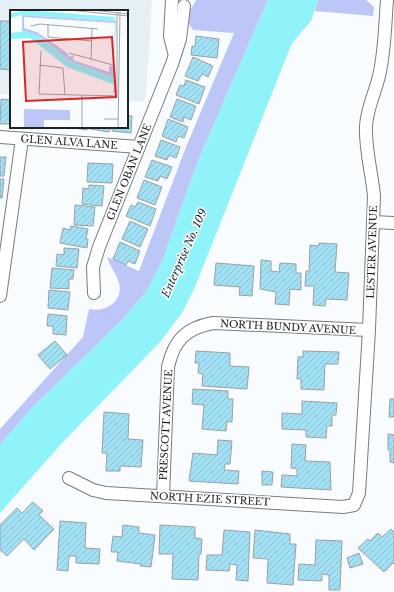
<svg xmlns="http://www.w3.org/2000/svg" width="394" height="592" viewBox="0 0 394 592" font-family="'Libre Baskerville',serif">
<defs>
<pattern id="building-hatch" width="6" height="6" patternUnits="userSpaceOnUse"><rect width="6" height="6" fill="#a2e1f5"/><path d="M-1 1l2-2M0 6l6-6M5 7l2-2" fill="none" stroke="#8bc1d2"/></pattern>
</defs>
<rect width="100%" height="100%" fill="#f9fcfe"/>
<path fill="#e5eff6" d="M 0,0 L 152,0 L 146,95 L 143,102 L 127,101 L 127,11 L 11,11 L 11,95 L 0,94 Z"/>
<g fill="#bdc7f7">
<path d="M 196,0 L 268,0 L 198,161 L 163,259 L 147,291 L 123,319 L 32,408 L 0,445 L 0,429 L 83,337 L 89,309 C 104,313 124,302 119,283 C 117,274 110,267 107,257 L 139,271 L 186,147 L 234,33 L 193,30 L 189,24 L 188,14 Z"/>
<path d="M 315,0 L 366,0 L 374,7 L 373,16 L 315,11 L 318,0 Z"/>
</g>
<path fill="#91f3fa" d="M 268,0 L 318,0 L 311,21 L 292,43 L 195,287 L 182,313 L 160,342 L 63,442 L 0,513 L 0,445 L 32,408 L 123,319 L 147,291 L 163,259 L 198,161 Z"/>
<g fill="url(#building-hatch)" stroke="#9ca0a1">
<path d="M 0,21 L 11,21 L 11,70 L 0,69 Z"/>
<path d="M 196,36 L 219,39 L 217,58 L 191,55 L 192,46 L 195,47 Z"/>
<path d="M 193,57 L 213,66 L 208,77 L 202,74 L 198,81 L 185,76 Z"/>
<path d="M 186,80 L 205,87 L 199,104 L 176,95 L 180,85 L 184,86 Z"/>
<path d="M 1,99 L 11,100 L 11,127 L 11,124 L 0,124 Z"/>
<path d="M 177,99 L 196,106 L 191,120 L 184,117 L 183,122 L 170,117 Z"/>
<path d="M 127,116 L 132,116 L 131,133 L 112,131 L 112,127 L 127,127 Z"/>
<path d="M 168,119 L 188,127 L 184,138 L 178,136 L 176,142 L 162,136 Z"/>
<path d="M 67,127 L 87,127 L 87,130 Z"/>
<path d="M 90,127 L 110,127 L 109,132 L 90,129 Z"/>
<path d="M 161,140 L 180,147 L 176,158 L 169,155 L 167,160 L 155,156 Z"/>
<path d="M 0,157 L 6,157 L 4,176 L 0,176 Z"/>
<path d="M 152,160 L 172,167 L 167,179 L 160,176 L 158,181 L 145,177 Z"/>
<path d="M 88,163 L 113,164 L 112,183 L 87,182 Z"/>
<path d="M 0,179 L 4,179 L 2,198 L 0,198 Z"/>
<path d="M 144,180 L 162,187 L 155,205 L 137,198 Z"/>
<path d="M 89,185 L 104,186 L 102,206 L 82,204 L 83,188 L 89,189 Z"/>
<path d="M 138,202 L 156,209 L 150,226 L 126,216 L 131,205 L 135,207 Z"/>
<path d="M 75,205 L 95,207 L 93,226 L 74,225 Z"/>
<path d="M 130,221 L 148,229 L 140,247 L 122,239 Z"/>
<path d="M 71,226 L 88,229 L 86,239 L 88,239 L 87,248 L 60,243 L 63,228 L 70,230 Z"/>
<path d="M 120,242 L 140,251 L 135,264 L 128,261 L 126,265 L 113,259 Z"/>
<path d="M 319,243 L 337,244 L 335,272 L 349,273 L 347,300 L 326,299 L 325,306 L 313,305 L 314,286 L 305,286 L 306,271 L 309,271 L 310,245 L 319,246 Z"/>
<path d="M 64,248 L 79,249 L 77,268 L 56,266 L 57,254 L 64,255 Z"/>
<path d="M 261,260 L 271,261 L 271,271 L 279,272 L 280,263 L 296,264 L 296,273 L 301,273 L 301,290 L 290,289 L 289,305 L 275,304 L 276,292 L 260,289 Z"/>
<path d="M 216,263 L 254,266 L 252,296 L 239,295 L 240,287 L 214,285 Z"/>
<path d="M 52,268 L 74,270 L 73,279 L 69,279 L 69,289 L 50,288 Z"/>
<path d="M 49,290 L 70,292 L 68,310 L 48,308 Z"/>
<path d="M 48,314 L 67,316 L 66,335 L 53,334 L 53,326 L 47,326 Z"/>
<path d="M 55,341 L 67,355 L 50,369 L 38,355 Z"/>
<path d="M 196,351 L 230,353 L 230,366 L 249,367 L 247,389 L 202,386 L 203,374 L 198,373 L 199,363 L 195,363 Z"/>
<path d="M 303,351 L 339,352 L 338,364 L 325,364 L 324,390 L 301,389 L 301,379 L 297,379 L 298,357 L 303,357 Z"/>
<path d="M 193,389 L 228,391 L 228,399 L 233,399 L 232,422 L 227,421 L 226,431 L 202,429 L 204,405 L 192,404 Z"/>
<path d="M 390,399 L 394,399 L 394,417 L 389,417 Z"/>
<path d="M 302,401 L 337,403 L 336,415 L 332,415 L 332,426 L 327,426 L 326,438 L 306,437 L 306,430 L 282,429 L 282,413 L 302,414 Z"/>
<path d="M 104,412 L 129,414 L 128,439 L 143,440 L 141,467 L 120,466 L 120,471 L 106,471 L 107,453 L 102,453 Z"/>
<path d="M 388,434 L 394,435 L 394,463 L 390,462 L 390,450 L 388,450 Z"/>
<path d="M 218,440 L 232,441 L 230,464 L 225,464 L 224,470 L 239,471 L 238,484 L 189,481 L 193,453 L 217,455 Z"/>
<path d="M 292,444 L 306,445 L 305,461 L 330,462 L 331,490 L 281,487 L 282,475 L 297,476 L 297,469 L 291,468 Z"/>
<path d="M 262,471 L 273,472 L 272,485 L 262,485 Z"/>
<path d="M 33,502 L 43,511 L 39,515 L 54,529 L 34,550 L 24,539 L 7,556 L 0,550 L 0,525 L 17,508 L 22,513 Z"/>
<path d="M 60,521 L 86,523 L 85,548 L 100,549 L 99,564 L 76,563 L 76,556 L 69,556 L 68,571 L 57,570 Z"/>
<path d="M 123,525 L 139,527 L 139,533 L 155,535 L 151,567 L 140,566 L 141,564 L 117,561 L 118,552 L 111,552 L 113,536 L 122,537 Z"/>
<path d="M 160,525 L 195,527 L 195,538 L 202,539 L 201,554 L 199,554 L 198,580 L 172,579 L 173,554 L 159,554 Z"/>
<path d="M 391,529 L 394,532 L 394,564 L 393,563 L 384,572 L 358,548 L 368,539 L 370,541 L 378,533 L 382,537 Z"/>
<path d="M 224,530 L 250,532 L 248,581 L 236,580 L 237,565 L 230,564 L 229,571 L 206,570 L 207,555 L 222,555 Z"/>
<path d="M 255,530 L 290,534 L 290,544 L 296,544 L 293,585 L 267,583 L 268,559 L 253,558 Z"/>
<path d="M 316,540 L 342,541 L 340,590 L 329,590 L 329,575 L 322,574 L 322,581 L 298,580 L 299,564 L 315,565 Z"/>
<path d="M 359,553 L 363,564 L 350,568 L 347,558 Z"/>
</g>
<g fill="none" stroke-linecap="round" stroke-linejoin="round">
<g stroke="#797c7d" stroke-width="14">
<g id="street">
<path d="M 172,0 L 170,36 L 174,52"/>
<path d="M 0,137 L 139,147"/>
<path d="M 373,222 L 394,223"/>
<path d="M 94,293 L 93,267 L 99,247 L 172,64 L 180,39 L 184,6"/>
<path d="M 0,296 L 22,139"/>
<path d="M 69,478 L 93,490 L 106,493 L 343,507 L 354,505 L 359,493 L 369,330 L 374,196 C 372,173 365,150 366,126 C 367,108 375,93 379,76 C 385,51 385,25 387,0"/>
<path d="M 163,496 L 168,367 C 174,340 186,328 213,323 L 369,330"/>
</g>
</g>
<use href="#street" stroke="#fff" stroke-width="12"/>
</g>
<g text-anchor="middle" dominant-baseline="central" stroke-width="3" stroke-linejoin="round" paint-order="stroke">
<g font-size="10" fill="#202121" stroke="#fff">
<text transform="translate(69 142) rotate(4)">GLEN ALVA LANE</text>
<text transform="translate(129 172) rotate(-68)">GLEN OBAN LANE</text>
<text transform="translate(372 252) rotate(-88)">LESTER AVENUE</text>
<text transform="translate(288 327) rotate(3)">NORTH BUNDY AVENUE</text>
<text transform="translate(166 425) rotate(-87)">PRESCOTT AVENUE</text>
<text transform="translate(210 499) rotate(3)">NORTH EZIE STREET</text>
</g>
<g font-size="11" font-style="italic" fill="#182f30" stroke="#fff">
<text transform="translate(184 253) rotate(-66)">Enterprise No. 109</text>
</g>
</g>
<g transform="translate(10 10)">
<rect width="118" height="118" fill="#f9fcfe"/>
<path d="M 14,99 L 60,100 L 60,110 L 34,110 L 34,118 L 14,118 Z" fill="#bdc7f7"/>
<path d="M 12,5 L 106,11 L 104,51 L 105,13 L 14,7 L 14,18 L 27,22 L 57,43 L 59,47 L 64,45 L 63,50 L 99,62 L 99,56 L 105,57 L 106,82 L 103,83 L 105,68 L 60,51 L 31,27 L 12,21 Z" fill="#bdc7f7"/>
<path d="M 16,0 L 104,7 L 106,11 L 12,5 L 0,8 L 0,4 ZM 16,21 L 31,27 L 60,51 L 105,68 L 105,75 L 57,57 L 20,28 L 0,29 L 0,23 Z" fill="#91f3fa"/>
<path fill="none" stroke="#a2a4a6" stroke-width="1" d="M 59,0 L 118,6M 82,0 L 118,4M 38,15 L 38,27 L 82,31M 21,16 L 30,14 L 88,19M 31,41 L 29,84 L 107,86M 59,43 L 103,55M 81,49 L 82,19M 29,55 L 53,58 L 55,85M 72,85 L 72,118M 107,86 L 107,2M 94,109 L 109,109M 108,118 L 110,2"/>
<path fill="#d62828" fill-opacity="0.15" stroke="#d62828" stroke-width="2" d="M 102,27 L 106,87 L 16,91 L 13,32 Z"/>
<rect width="118" height="118" fill="none" stroke="#202121" stroke-width="2"/>
</g>
</svg>
